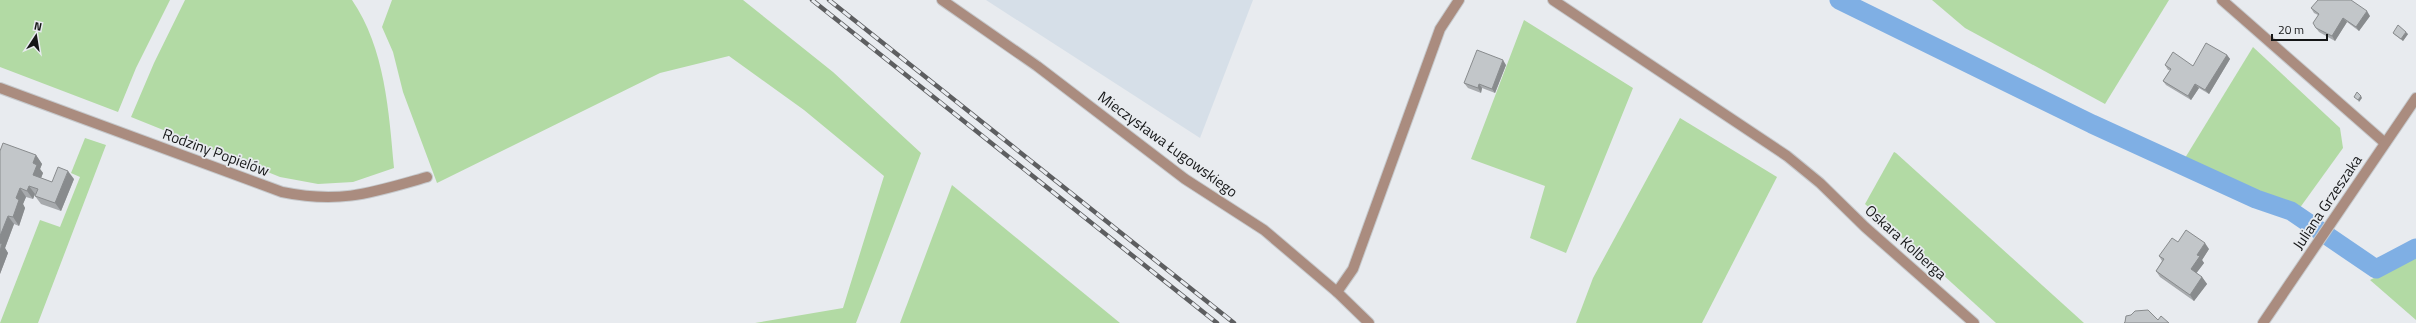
<svg xmlns="http://www.w3.org/2000/svg" width="2416" height="323" viewBox="0 0 2416 323" font-family="'Titillium Web',sans-serif">
<rect width="100%" height="100%" fill="#e8ebef"/>
<path fill="#d6dfe8" d="M 986,0 L 1253,0 L 1200,138 Z"/>
<g fill="#b2daa4">
<path d="M 0,0 L 170,0 L 136,68 L 118,112 L 0,67 Z"/>
<path d="M 185,0 L 352,0 C 385,48 389,112 394,168 L 353,182 L 318,184 L 280,177 L 131,117 L 154,63 Z"/>
<path d="M 392,0 L 743,0 L 833,72 L 921,153 L 856,323 L 755,323 L 843,308 L 884,176 L 804,110 L 729,56 L 660,73 L 437,183 L 403,92 L 393,52 L 382,27 Z"/>
<path d="M 1932,0 L 2169,0 L 2105,104 L 1965,28 Z"/>
<path d="M 1524,20 L 1633,88 L 1566,253 L 1530,238 L 1545,186 L 1471,159 Z"/>
<path d="M 2253,47 L 2340,128 L 2343,148 L 2299,209 L 2185,158 Z"/>
<path d="M 1680,118 L 1777,177 L 1702,323 L 1576,323 L 1593,278 Z"/>
<path d="M 85,138 L 106,145 L 38,323 L 0,323 L 40,220 L 60,227 L 80,177 L 71,173 Z"/>
<path d="M 1894,152 L 1896,153 L 2084,323 L 1996,323 L 1865,204 Z"/>
<path d="M 952,185 L 1120,323 L 900,323 Z"/>
<path d="M 2415,257 L 2416,258 L 2416,320 L 2370,280 Z"/>
</g>
<g fill="none" stroke-linecap="round" stroke-linejoin="round">
<path stroke="#7fafe4" stroke-width="19" d="M 1839,0 L 2092,124 L 2256,199 L 2291,211 L 2376,269 L 2416,248"/>
<g stroke="#c6c9cc" stroke-width="12">
<g id="street">
<path d="M 942,0 L 1037,66 L 1185,179 L 1264,230 L 1337,292 L 1369,323"/>
<path d="M 1553,0 L 1787,156 L 1820,183 L 1865,227 L 1974,323"/>
<path d="M 2222,0 L 2385,143"/>
<path d="M 0,88 L 282,192 C 340,204 371,193 427,177"/>
<path d="M 1337,292 L 1353,269 L 1440,29 L 1459,0"/>
<path d="M 2263,323 L 2416,98"/>
</g>
</g>
<use href="#street" stroke="#aa8c7f" stroke-width="10"/>
<g stroke="#5d5e60" stroke-width="4.5">
<g id="rail">
<path d="M 812,0 L 1217,323"/>
<path d="M 829,0 L 1234,323"/>
</g>
</g>
<use href="#rail" stroke="#e8ebef" stroke-width="3" stroke-dasharray="9" stroke-linecap="butt"/>
</g>
<g fill="#a7aaad">
<path d="M 2311,8 L 2370,16 L 2359,31 L 2347,22 L 2335,41 L 2319,32 L 2316,28 L 2318,15 L 2314,13 Z"/>
<path d="M 2393,33 L 2408,34 L 2403,41 L 2395,35 Z"/>
<path d="M 2227,55 L 2230,59 L 2209,94 L 2199,88 L 2191,100 L 2166,85 L 2163,81 L 2170,70 L 2168,70 L 2165,65 L 2193,66 Z"/>
<path d="M 1506,65 L 1495,93 L 1482,88 L 1481,93 L 1468,88 L 1464,83 Z"/>
<path d="M 0,151 L 36,155 L 42,164 L 40,169 L 43,173 L 41,178 L 52,182 L 74,179 L 61,211 L 41,204 L 35,196 L 36,194 L 35,194 L 33,199 L 26,197 L 23,204 L 25,208 L 19,226 L 14,224 L 5,248 L 8,253 L 0,274 Z"/>
<path d="M 2209,249 L 2202,260 L 2204,263 L 2196,273 L 2202,277 L 2207,284 L 2194,301 L 2160,277 L 2156,271 L 2162,261 L 2159,256 Z"/>
</g>
<g fill="#888b8d">
<path d="M 2367,11 L 2370,16 L 2359,31 L 2356,27 Z"/>
<path d="M 2343,18 L 2347,22 L 2335,41 L 2332,36 Z"/>
<path d="M 2406,32 L 2408,34 L 2403,41 L 2401,39 Z"/>
<path d="M 2227,55 L 2230,59 L 2209,94 L 2205,90 Z"/>
<path d="M 1503,60 L 1506,65 L 1495,93 L 1492,89 Z"/>
<path d="M 1479,84 L 1482,88 L 1481,93 L 1478,88 Z"/>
<path d="M 2195,84 L 2199,88 L 2191,100 L 2188,96 Z"/>
<path d="M 2361,96 L 2362,98 L 2359,102 L 2358,100 Z"/>
<path d="M 36,155 L 42,164 L 40,169 L 43,173 L 39,183 L 33,175 L 33,163 Z"/>
<path d="M 68,171 L 74,179 L 61,211 L 55,203 Z"/>
<path d="M 29,186 L 35,194 L 33,199 L 27,191 Z"/>
<path d="M 20,188 L 26,197 L 23,204 L 25,208 L 19,226 L 13,217 L 16,198 Z"/>
<path d="M 8,216 L 14,224 L 5,248 L 8,253 L 0,274 L 0,236 Z"/>
<path d="M 2205,243 L 2209,249 L 2202,260 L 2204,263 L 2195,275 L 2191,269 L 2197,255 Z"/>
<path d="M 2202,277 L 2207,284 L 2194,301 L 2190,295 Z"/>
</g>
<g fill="#c2c6c9" stroke="#888b8d">
<path d="M 2318,0 L 2351,0 L 2367,11 L 2356,27 L 2343,18 L 2332,36 L 2316,28 L 2313,23 L 2319,14 L 2311,8 Z"/>
<path d="M 2398,25 L 2406,32 L 2401,39 L 2393,33 Z"/>
<path d="M 2206,43 L 2227,55 L 2205,90 L 2195,84 L 2188,96 L 2163,81 L 2171,69 L 2165,65 L 2173,52 L 2193,66 Z"/>
<path d="M 1477,50 L 1503,60 L 1492,89 L 1479,84 L 1478,88 L 1464,83 Z"/>
<path d="M 2357,92 L 2361,96 L 2358,100 L 2354,97 Z"/>
<path d="M 3,143 L 36,155 L 33,163 L 37,165 L 33,175 L 52,182 L 58,167 L 68,171 L 55,203 L 35,196 L 38,189 L 29,186 L 27,191 L 20,188 L 16,198 L 19,200 L 13,217 L 8,216 L 0,236 L 0,151 Z"/>
<path d="M 2186,230 L 2205,243 L 2197,255 L 2200,256 L 2191,269 L 2202,277 L 2190,295 L 2156,271 L 2164,259 L 2159,256 L 2172,238 L 2178,242 Z"/>
<path d="M 0,243 L 2,244 L 0,251 Z"/>
<path d="M 2148,310 L 2158,320 L 2161,316 L 2169,323 L 2124,323 L 2125,322 L 2126,316 L 2131,315 L 2135,311 Z"/>
</g>
<g text-anchor="middle" dominant-baseline="central" stroke-width="3.5" stroke-linejoin="round" paint-order="stroke">
<g font-size="15" fill="#151617" stroke="#e8ebef">
<text transform="translate(1168 144) rotate(36)">Mieczysława Ługowskiego</text>
<text transform="translate(216 152) rotate(20)">Rodziny Popielów</text>
<text transform="translate(2327 202) rotate(-56)">Juliana Grzeszaka</text>
<text transform="translate(1906 242) rotate(42)">Oskara Kolberga</text>
</g>
</g>
<g transform="translate(36 36) rotate(12)" stroke="#e8ebef" stroke-width="3" paint-order="stroke">
<path d="M0-3L7 15L0 10L-7 15Z" fill="#151617"/>
<text y="-6" font-size="11" font-weight="bold" text-anchor="middle" fill="#151617">N</text>
</g>
<path d="M2272 34v6h55v-6" fill="none" stroke="#151617" stroke-width="2"/>
<text x="2278" y="34" font-size="12" fill="#151617" stroke="#e8ebef" stroke-width="3" paint-order="stroke">20 m</text>
</svg>
